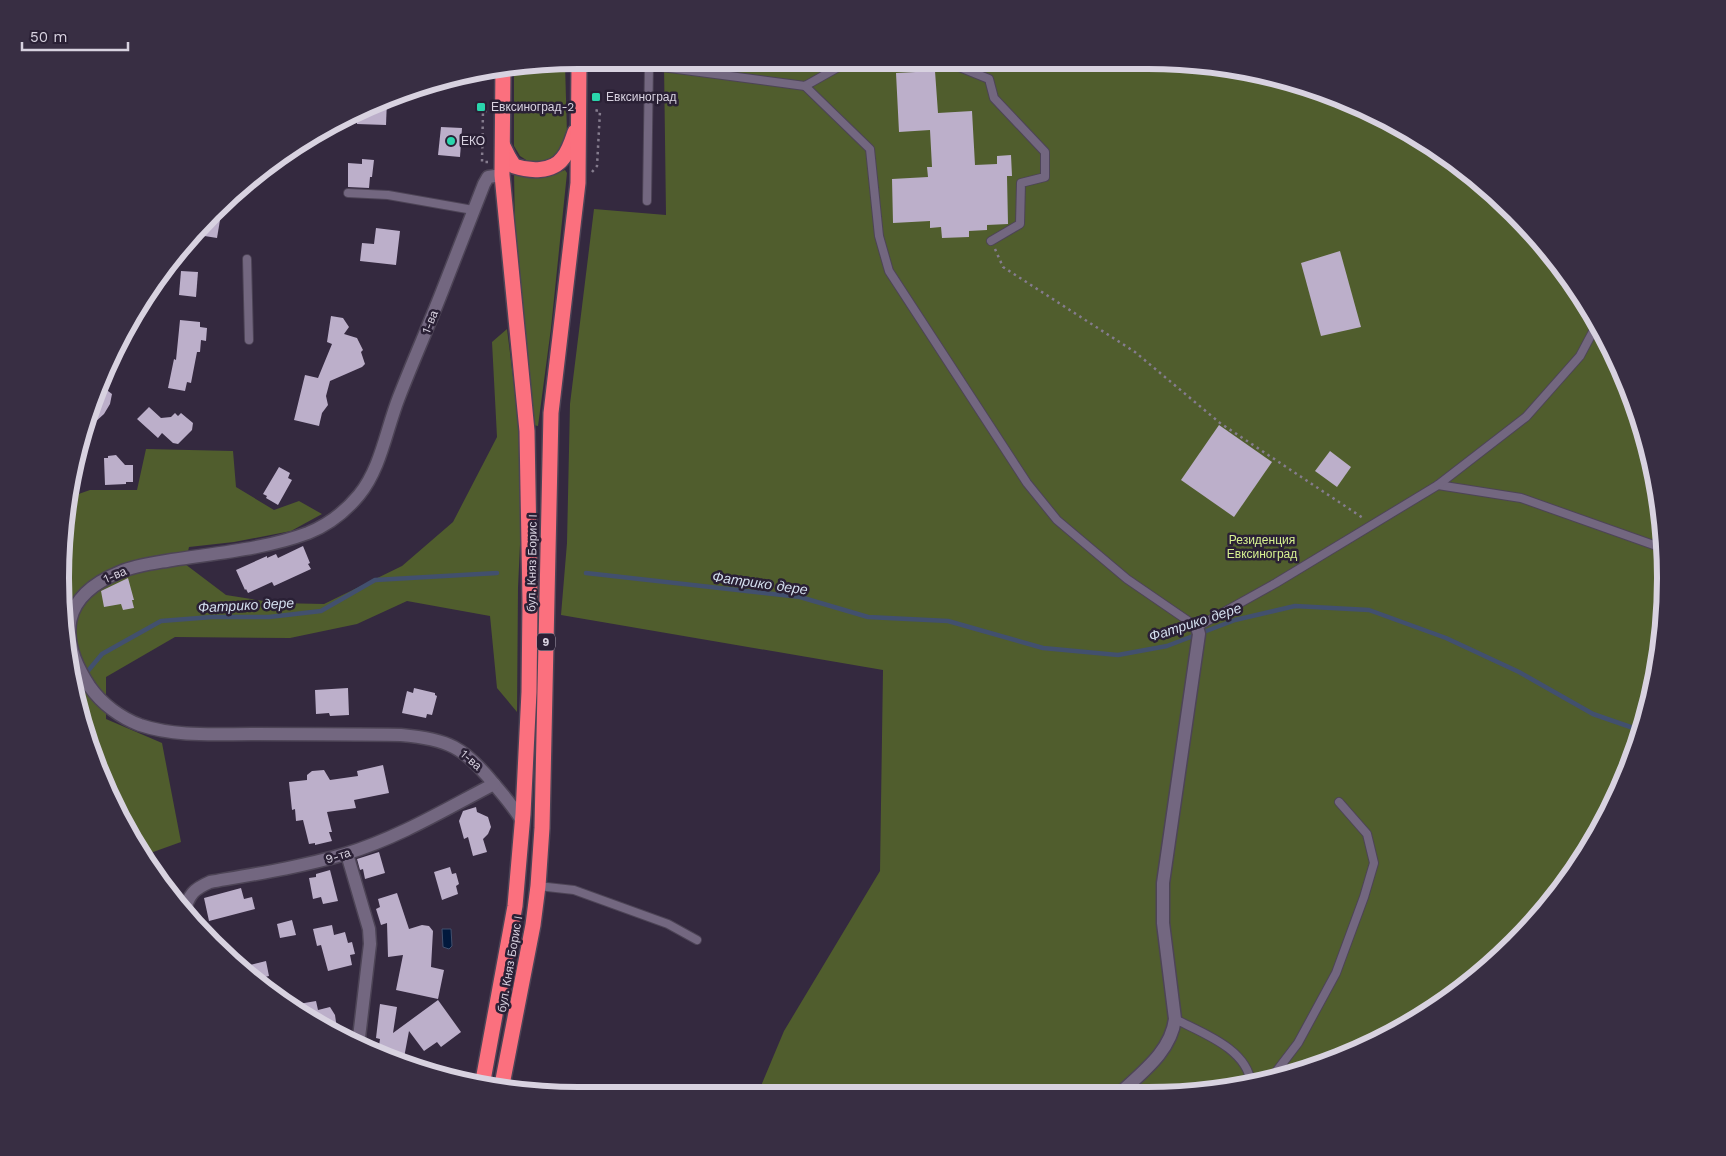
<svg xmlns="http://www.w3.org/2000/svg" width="1726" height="1156" viewBox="0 0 1726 1156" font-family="'Work Sans',sans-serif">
<rect width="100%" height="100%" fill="#34293f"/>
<g fill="#505d2d">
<path d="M 514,64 L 565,64 L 567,134 C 562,156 554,159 534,165 L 520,156 L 514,146 Z"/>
<path d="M 664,64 L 1216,64 L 1314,87 L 1377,113 L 1490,189 L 1559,263 L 1613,349 L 1648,444 L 1665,544 L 1662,646 L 1638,745 L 1596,837 L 1537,920 L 1463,989 L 1377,1043 L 1282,1078 L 1182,1095 L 758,1093 L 784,1031 L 880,871 L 883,670 L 561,615 L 567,543 L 570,404 L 594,209 L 666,215 Z"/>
<path d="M 565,170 L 567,173 L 551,328 L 538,426 L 533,425 L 515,234 L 514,171 C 536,178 544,179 565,170 Z"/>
<path d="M 507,329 L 519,425 L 522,501 L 518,588 L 517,712 L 497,688 L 490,616 L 407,601 L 357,624 L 290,638 L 175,637 L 106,677 L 106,719 L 162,743 L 181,842 L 142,856 L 130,837 L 99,776 L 70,679 L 61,544 L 67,498 L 90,490 L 137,490 L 146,449 L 233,451 L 236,487 L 274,510 L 299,501 L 322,514 L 291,531 L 234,542 L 189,547 L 185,564 L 226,595 L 277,603 L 324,604 L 402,566 L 453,522 L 497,437 L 492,342 Z"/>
</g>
<path fill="#01193d" stroke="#42506e" d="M 442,929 L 451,929 L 452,946 L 449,949 L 443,947 Z"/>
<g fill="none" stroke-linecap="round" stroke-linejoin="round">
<g stroke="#42506e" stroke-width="4.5">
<path d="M 586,573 L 800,597 L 868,617 L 948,621 L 1043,648 L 1118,655 L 1167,646 L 1235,620 L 1295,606 L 1369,610 L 1446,638 L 1519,672 L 1593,714 L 1642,731"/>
<path d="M 73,689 L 102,654 L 161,621 L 212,617 L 269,617 L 321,611 L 375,580 L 497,573"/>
</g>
</g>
<g fill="#bcafca">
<path d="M 935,71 L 938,113 L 972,111 L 975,165 L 997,164 L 997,156 L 1011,155 L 1012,176 L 1007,176 L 1008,224 L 987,225 L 987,230 L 969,231 L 969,237 L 942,238 L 941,227 L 930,228 L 930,221 L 893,223 L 892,179 L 928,177 L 927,167 L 932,167 L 930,130 L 899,132 L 896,73 Z"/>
<path d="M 387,100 L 386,125 L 357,124 L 357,115 Z"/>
<path d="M 441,127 L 462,128 L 460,157 L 438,155 Z"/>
<path d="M 362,159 L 374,160 L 372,177 L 370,177 L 369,188 L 348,187 L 348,163 L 362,164 Z"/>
<path d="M 223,202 L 217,238 L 192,234 L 212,212 Z"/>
<path d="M 376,228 L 400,231 L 396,265 L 360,261 L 362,243 L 374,244 Z"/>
<path d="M 1340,251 L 1361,327 L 1321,336 L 1301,263 Z"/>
<path d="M 181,271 L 198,272 L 196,297 L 179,295 Z"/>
<path d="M 331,316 L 343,318 L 349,327 L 344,334 L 357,338 L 363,350 L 361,352 L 365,364 L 362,367 L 330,381 L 326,396 L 328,405 L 322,413 L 319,426 L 294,420 L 305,375 L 318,378 L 332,344 L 327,342 Z"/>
<path d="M 180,320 L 200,322 L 200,327 L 207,328 L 206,341 L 201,340 L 200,352 L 197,352 L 191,383 L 187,382 L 185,391 L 168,388 L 174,359 L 176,360 Z"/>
<path d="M 97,387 L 102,391 L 104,388 L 112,394 L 110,404 L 104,414 L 84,432 Z"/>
<path d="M 149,407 L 161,418 L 171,417 L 175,413 L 178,416 L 181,413 L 193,423 L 192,430 L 178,444 L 173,443 L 162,433 L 158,438 L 137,419 Z"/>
<path d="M 1219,425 L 1272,462 L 1234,517 L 1181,480 Z"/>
<path d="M 1330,451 L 1351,467 L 1337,487 L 1315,471 Z"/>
<path d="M 116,455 L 125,465 L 133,465 L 133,482 L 126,482 L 126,484 L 105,485 L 104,458 L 108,458 L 108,456 Z"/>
<path d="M 279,467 L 290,473 L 288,478 L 292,480 L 278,505 L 266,498 L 267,496 L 263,494 Z"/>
<path d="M 303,546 L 310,563 L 308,564 L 311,569 L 274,586 L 272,582 L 248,593 L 246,589 L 245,590 L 236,570 L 267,556 L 267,558 L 276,554 L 278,558 Z"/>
<path d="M 128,578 L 134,600 L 132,600 L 134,608 L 123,610 L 121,604 L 104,607 L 101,591 Z"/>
<path d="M 348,688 L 349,715 L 330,716 L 329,713 L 316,714 L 315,690 Z"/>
<path d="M 414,688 L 435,693 L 435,695 L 437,696 L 432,715 L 427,714 L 426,718 L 402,713 L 407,691 L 413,693 Z"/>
<path d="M 383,765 L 389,793 L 354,800 L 356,808 L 327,812 L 332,832 L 329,832 L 332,841 L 315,845 L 315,843 L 309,844 L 303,820 L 296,821 L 295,809 L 292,810 L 289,782 L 307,780 L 307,775 L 312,771 L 324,770 L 330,780 L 358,776 L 357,771 Z"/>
<path d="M 476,807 L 477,812 L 488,817 L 491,827 L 488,834 L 483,839 L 487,852 L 473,856 L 468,837 L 464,839 L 459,821 L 463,811 Z"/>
<path d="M 379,852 L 385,873 L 365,879 L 363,869 L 360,870 L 357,859 Z"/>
<path d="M 450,867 L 452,874 L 456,873 L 459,884 L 456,886 L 458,894 L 442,900 L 434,872 Z"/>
<path d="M 330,870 L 338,901 L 323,904 L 321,897 L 313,899 L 309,878 L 316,877 L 316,874 Z"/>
<path d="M 241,888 L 244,899 L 252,897 L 255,909 L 209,921 L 204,898 Z"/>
<path d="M 397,893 L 409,929 L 422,925 L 429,926 L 433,931 L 431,967 L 444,970 L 438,999 L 396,990 L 403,955 L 388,957 L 387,923 L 381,925 L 376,909 L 380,907 L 378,899 Z"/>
<path d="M 292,920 L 296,935 L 280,938 L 277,924 Z"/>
<path d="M 332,925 L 334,935 L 345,932 L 348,943 L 352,942 L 355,954 L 350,955 L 352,965 L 328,971 L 321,945 L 317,946 L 313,929 Z"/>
<path d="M 266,961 L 269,976 L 265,977 L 267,988 L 238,968 Z"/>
<path d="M 438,1000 L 461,1032 L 441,1047 L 437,1042 L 424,1051 L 409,1031 L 403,1063 L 378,1053 L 380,1039 L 376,1038 L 380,1004 L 397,1007 L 393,1033 Z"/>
<path d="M 316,1001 L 318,1010 L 330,1007 L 335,1015 L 338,1036 L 293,1005 Z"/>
</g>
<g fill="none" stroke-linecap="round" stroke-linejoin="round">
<g stroke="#4d4456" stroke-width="10">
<g id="lane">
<path d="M 639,64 L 805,86 L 844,64"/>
<path d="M 952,64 L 989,79 L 994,98 L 1045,152 L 1045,177 L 1021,183 L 1020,224 L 991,241"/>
<path d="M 805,86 L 870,149 L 879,236 L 889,271 L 1027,483 L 1057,520 L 1127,579 L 1197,627 L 1276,583 L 1438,485 L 1521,498 L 1665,549"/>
<path d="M 348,193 L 388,195 L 473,210"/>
<path d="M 647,201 L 649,64"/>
<path d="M 247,259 L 249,340"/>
<path d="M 1438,485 L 1526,417 L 1580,356 L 1597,324"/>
<path d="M 538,886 L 574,890 L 668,924 L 697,940"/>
<path d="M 1175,1019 C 1202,1033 1248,1049 1251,1084"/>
<path d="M 1269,1081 L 1298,1043 L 1336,973 L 1364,897 L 1374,863 L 1367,834 L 1339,802"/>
</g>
</g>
<g stroke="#4d4456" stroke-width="15">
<g id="street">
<path d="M 502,175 L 488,177 L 484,184 C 470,219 457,254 443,289 C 429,325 413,361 399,397 C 386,430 381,468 359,495 C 345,512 328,525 308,533 C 265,549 217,553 172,560 C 155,563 136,565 120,572 C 61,596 57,637 90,687 C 102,704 121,718 140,725 C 176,737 215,734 252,734 C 301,734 351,734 401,735 C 448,739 464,747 494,784 C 504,796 514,807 522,821"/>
<path d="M 347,854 L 369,929 L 370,944 L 358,1046"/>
<path d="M 184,912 C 189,894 194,889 210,882 C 256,874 301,867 345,854 C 398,838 446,809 494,784"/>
<path d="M 1118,1095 C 1141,1073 1171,1052 1175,1019 L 1163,923 L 1163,883 L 1199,634 L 1197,627"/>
</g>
</g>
<g stroke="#4d4456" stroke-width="18">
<g id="highway">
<path d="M 503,146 L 509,158 L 514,166 C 529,171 552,173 563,158 C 569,151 572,141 575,132"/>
<path d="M 482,1086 L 515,906 L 523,814 L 529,692 L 530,602 L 527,431 L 502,175 L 503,66"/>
<path d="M 501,1090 L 533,925 L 538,886 L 542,828 L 551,413 L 578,183 L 579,64"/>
</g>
</g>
<g stroke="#857c8e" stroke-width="2.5" stroke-dasharray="2.5 4" stroke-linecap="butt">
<path d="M 488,162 L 482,162 L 483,111 L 489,111"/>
<path d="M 592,172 L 597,166 L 600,111 L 593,110"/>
<path d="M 995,249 L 1003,267 L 1135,352 L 1220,423 L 1363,518"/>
</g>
<use href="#lane" stroke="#736780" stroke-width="8"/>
<use href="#street" stroke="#736780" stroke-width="12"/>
<use href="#highway" stroke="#fb707e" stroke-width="15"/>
</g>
<g fill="#2ad5ac" stroke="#2a2035" stroke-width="2">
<rect x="591" y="92" width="10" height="10" rx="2.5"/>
<rect x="476" y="102" width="10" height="10" rx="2.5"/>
<circle cx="451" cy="141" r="5"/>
</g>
<g text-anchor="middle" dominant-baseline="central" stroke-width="5" stroke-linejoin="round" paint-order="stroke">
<rect fill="#2a2035" stroke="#a49dad" stroke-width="1" x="537" y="633.5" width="18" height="17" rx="4"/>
<g font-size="11" font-weight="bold" fill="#d8d2e0">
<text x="546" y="642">9</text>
</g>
<g font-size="12" fill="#d8d2e0" stroke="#2a2035" text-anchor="start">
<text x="606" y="97">Евксиноград</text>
<text x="491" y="107">Евксиноград-2</text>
<text x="461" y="141">ЕКО</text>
</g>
<g font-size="12" fill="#d8d2e0" stroke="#2a2035">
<text transform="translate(430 322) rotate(-68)">1-ва</text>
<text transform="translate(532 563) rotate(-89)">бул. Княз Борис I</text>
<text transform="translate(115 575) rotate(-23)">1-ва</text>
<text transform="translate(471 760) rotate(41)">1-ва</text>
<text transform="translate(338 856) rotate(-17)">9-та</text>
<text transform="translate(510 964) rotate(-80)">бул. Княз Борис I</text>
</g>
<g font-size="12" fill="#d6f090" stroke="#2a2035">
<text x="1262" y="540">Резиденция<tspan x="1262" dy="14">Евксиноград</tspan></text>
</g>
<g font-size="14" font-style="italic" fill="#d4dfef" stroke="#2a2035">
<text transform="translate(760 583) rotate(8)">Фатрико дере</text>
<text transform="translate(246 605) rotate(-3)">Фатрико дере</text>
<text transform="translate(1195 622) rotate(-18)">Фатрико дере</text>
</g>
</g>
<path d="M0 0H1726V1156H0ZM578 69H1148A509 509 0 0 1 1657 578V578A509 509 0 0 1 1148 1087H578A509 509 0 0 1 69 578V578A509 509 0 0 1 578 69Z" fill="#382e43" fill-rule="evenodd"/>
<path fill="none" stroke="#d8d2e0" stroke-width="6" d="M578 69H1148A509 509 0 0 1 1657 578V578A509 509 0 0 1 1148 1087H578A509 509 0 0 1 69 578V578A509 509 0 0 1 578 69Z"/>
<path d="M22 42v8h106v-8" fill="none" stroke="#d8d2e0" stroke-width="2.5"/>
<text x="30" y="42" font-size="15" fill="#d8d2e0" stroke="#2a2035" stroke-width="4" paint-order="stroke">50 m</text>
</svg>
